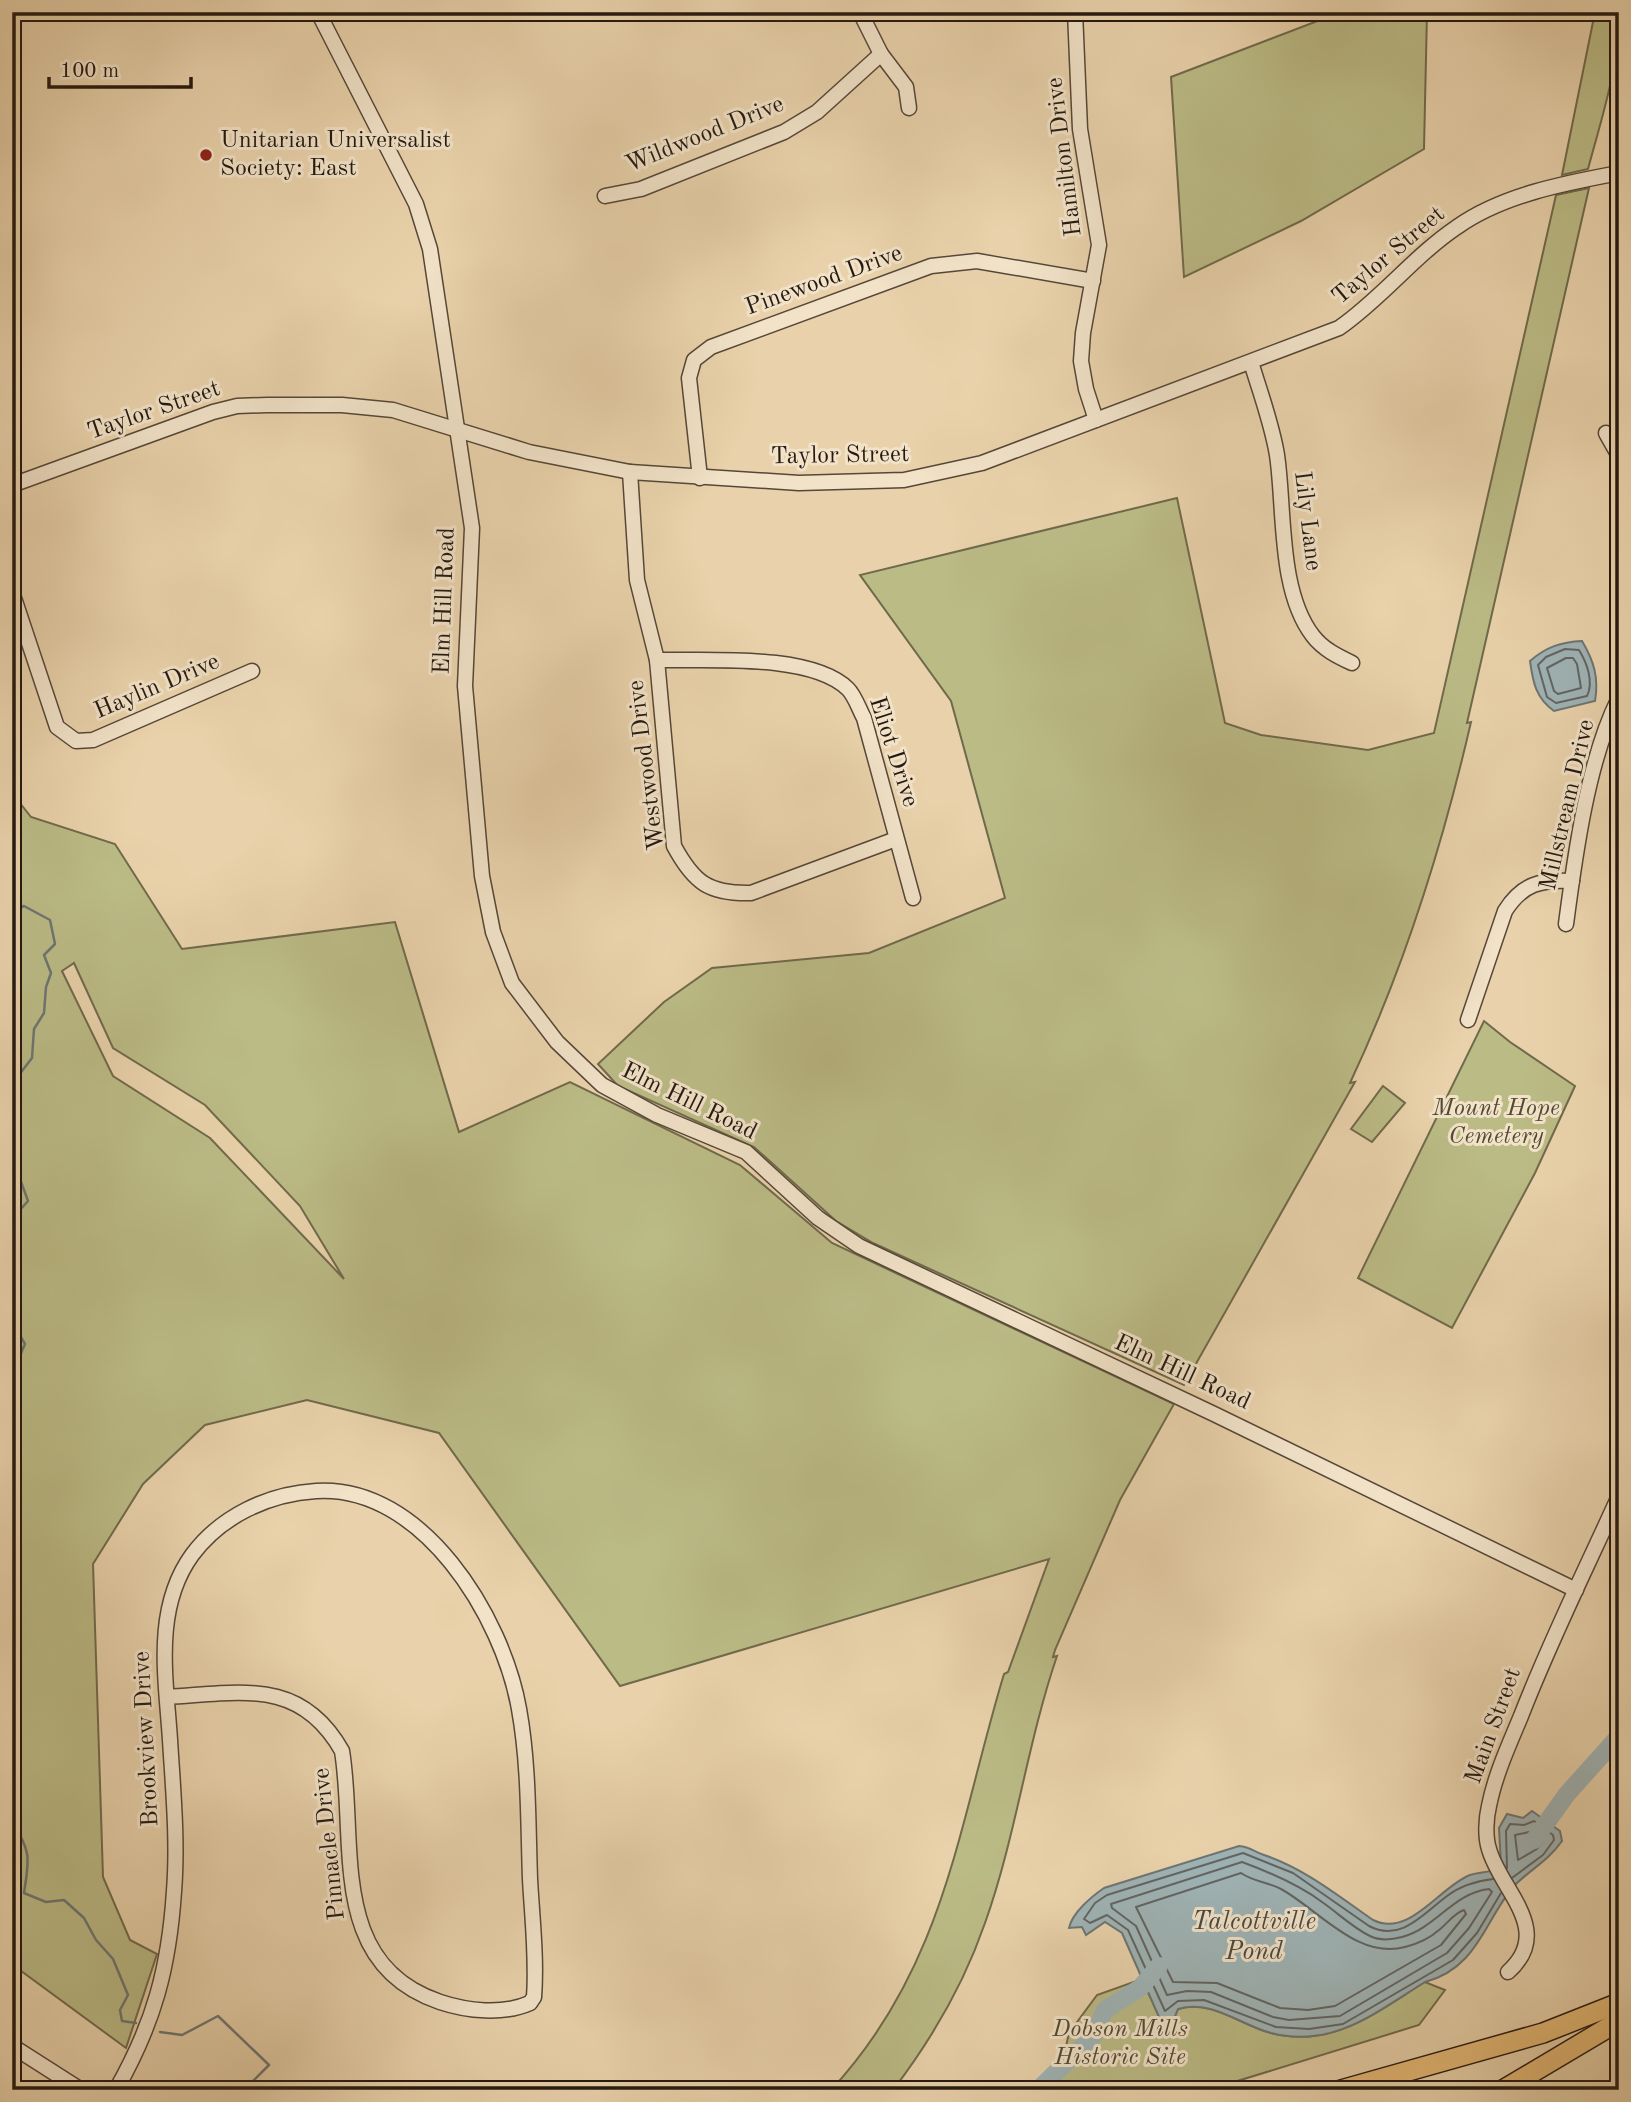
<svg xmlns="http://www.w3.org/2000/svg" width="1631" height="2102" viewBox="0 0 1631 2102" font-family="'Old Standard TT',serif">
<rect width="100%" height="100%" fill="#e9d2ab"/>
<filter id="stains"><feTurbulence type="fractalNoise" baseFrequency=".00286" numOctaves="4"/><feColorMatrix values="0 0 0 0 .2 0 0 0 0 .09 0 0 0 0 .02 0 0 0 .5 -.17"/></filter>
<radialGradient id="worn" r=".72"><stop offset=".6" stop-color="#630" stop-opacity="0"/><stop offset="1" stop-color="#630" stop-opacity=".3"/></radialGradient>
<g fill="#bbbb86" stroke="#706a4c" stroke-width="2" fill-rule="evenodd">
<path d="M 1341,12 L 1427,12 L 1424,149 L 1301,221 L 1184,277 L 1171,77 Z"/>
<path d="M 1595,12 L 1619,12 C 1619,66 1602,117 1588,169 L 1562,175 Z"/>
<path d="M 1589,188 L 1467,723 L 1471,722 C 1442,848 1405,966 1350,1083 L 1355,1082 L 1184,1385 L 873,1243 L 836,1221 L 754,1147 L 618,1086 L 598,1064 L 664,1002 L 712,968 L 869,953 L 1005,898 L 951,701 L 860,575 L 1177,498 L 1225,723 L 1261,735 L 1368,750 L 1434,733 L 1556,195 Z"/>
<path d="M 12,793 L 31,817 L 115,844 L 182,949 L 395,922 L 459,1132 L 570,1082 L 740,1165 L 832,1243 L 1174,1404 L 1120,1500 L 1055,1650 L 1053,1657 L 1057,1656 C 1027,1744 1016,1836 985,1923 C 964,1984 932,2039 893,2090 L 831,2090 C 945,1967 958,1826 1004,1674 L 1008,1672 L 1049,1559 L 620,1686 L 439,1433 L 307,1400 L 205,1425 L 143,1484 L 93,1564 L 103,1877 L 130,1940 L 157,1954 L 126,2048 L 17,1968 L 12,1968 ZM 74,963 L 113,1048 L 205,1105 L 300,1206 L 344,1279 L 210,1138 L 113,1076 L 62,971 Z"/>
<path d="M 1484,1021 L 1510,1042 L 1575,1086 L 1535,1173 L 1452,1328 L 1358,1278 Z"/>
<path d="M 1383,1086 L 1405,1103 L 1372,1142 L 1351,1129 Z"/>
<path d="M 1142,1979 L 1167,2034 L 1178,2009 C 1212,1999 1240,2025 1271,2033 C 1333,2049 1376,2012 1425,1982 L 1445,1990 L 1419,2025 L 1231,2083 L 1224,2090 L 1049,2090 L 1058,2082 L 1069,2033 L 1097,1995 Z"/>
</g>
<g fill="#9fb4b6" stroke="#6e7674" stroke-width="2">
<path d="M 1582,641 C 1594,661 1599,678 1595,701 L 1554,711 C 1536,698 1533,683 1530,661 C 1546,647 1561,642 1582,641 Z"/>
<path d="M 1532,1811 L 1560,1831 L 1562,1841 C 1548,1861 1531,1869 1515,1885 C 1485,1918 1479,1968 1425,1982 C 1376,2012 1333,2049 1271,2033 C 1240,2025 1212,1999 1178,2009 L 1167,2035 L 1122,1933 L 1105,1922 L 1086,1935 L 1082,1927 L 1069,1928 C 1072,1913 1091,1897 1104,1888 L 1239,1846 C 1251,1847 1254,1852 1264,1855 C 1305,1869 1337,1895 1373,1920 C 1410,1938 1439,1887 1470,1875 C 1483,1871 1491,1874 1501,1865 L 1499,1828 L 1507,1814 L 1523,1818 Z"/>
</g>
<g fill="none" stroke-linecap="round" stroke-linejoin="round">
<g stroke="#626664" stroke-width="2">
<path d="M 1565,649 L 1579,650 C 1587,663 1594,682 1587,696 L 1556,703 L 1547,697 L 1538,665 L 1546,657 Z"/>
<path d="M 1566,658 L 1573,658 L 1577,664 L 1581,688 L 1558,694 L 1554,691 L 1547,668 Z"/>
<path d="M 1534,1831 L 1542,1837 L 1543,1841 L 1537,1849 L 1518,1860 L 1515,1835 Z"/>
<path d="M 1242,1862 C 1269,1872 1298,1884 1322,1902 C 1338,1913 1353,1928 1370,1936 C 1380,1941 1391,1940 1402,1937 C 1436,1928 1453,1893 1489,1889 L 1492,1892 L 1469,1928 L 1447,1953 L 1340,2016 L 1289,2020 L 1273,2017 L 1211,1992 L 1187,1991 L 1167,1995 L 1136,1926 L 1112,1908 L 1111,1904 Z"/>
<path d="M 1507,1868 L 1506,1831 L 1510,1824 L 1524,1825 L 1534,1821 L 1553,1835 L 1554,1840 L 1543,1855 L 1512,1878"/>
<path d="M 1241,1873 C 1254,1882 1268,1882 1281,1889 C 1319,1910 1358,1960 1405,1947 C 1417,1944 1430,1938 1439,1930 C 1447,1924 1454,1913 1464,1910 L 1466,1914 L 1441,1945 L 1335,2006 L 1308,2010 L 1280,2008 L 1217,1983 L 1173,1982 L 1136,1907 Z"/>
<path d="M 1493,1879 C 1476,1881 1460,1886 1447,1896 C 1424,1913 1401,1943 1369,1926 L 1293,1873 L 1243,1853 L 1107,1895 L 1095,1903 L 1084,1919 L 1090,1923 L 1107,1915 L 1128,1930 L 1165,2011 L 1178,2001 L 1204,2000 L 1276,2027 L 1309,2029 L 1343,2024 L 1453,1960 L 1477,1933 L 1501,1893"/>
</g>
<g stroke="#6e7674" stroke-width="2.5">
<path d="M 12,911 L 24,906 L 50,920 L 55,944 L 44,955 L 51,973 L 46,987 L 44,1013 L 34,1029 L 32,1058 L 12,1084"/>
<path d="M 12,1118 L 21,1138 L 12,1147"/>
<path d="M 12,1157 L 28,1201 L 12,1219"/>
<path d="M 12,1267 L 12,1283"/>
<path d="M 12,1322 L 25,1344 L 12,1374"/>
<path d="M 12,1823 C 32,1851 29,1860 24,1893 L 46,1902 L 64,1900 L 84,1918 L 96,1940 L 113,1959 L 128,1995 L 120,2010 L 122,2021 L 136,2023"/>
<path d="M 160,2032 L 182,2035 L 218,2016 L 269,2065 L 244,2090"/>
</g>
<g stroke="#9fb4b6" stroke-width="18">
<path d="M 1534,1840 L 1567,1794 L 1619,1736"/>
<path d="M 1038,2090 L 1094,2035 L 1105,2010 L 1140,1988 L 1159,1966"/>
</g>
<g stroke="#564738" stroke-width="17">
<g id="minor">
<path d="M 318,12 L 416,204 L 430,249 L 472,528 L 465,686 L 482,876 L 493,932 L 512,983 L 557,1042 L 602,1085 L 657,1115 L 746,1152 L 818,1218 L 859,1246 L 1214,1414 L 1576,1590"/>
<path d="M 860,12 L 881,54 L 906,87 L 909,108"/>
<path d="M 1075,12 L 1080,129 L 1099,245 L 1083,333 L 1081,361 L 1086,389 L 1096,420"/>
<path d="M 605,196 L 641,189 L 784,132 L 817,112 L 881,54"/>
<path d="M 1251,362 C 1260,392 1272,424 1277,455 C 1285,509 1278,591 1313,636 C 1323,649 1337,656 1352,663"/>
<path d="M 1606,433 L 1619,456"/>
<path d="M 630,472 L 637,580 L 657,660 L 674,846 C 694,883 709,894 751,893 L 896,839"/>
<path d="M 700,478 L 689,378 L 694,360 L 711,347 L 931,266 L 977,261 L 1093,281"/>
<path d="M 12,485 L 213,412 L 237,406 L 267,405 L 342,405 L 393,410 L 529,452 L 630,472 L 799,483 L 904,480 L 982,463 L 1339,328 C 1381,299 1414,256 1457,227 C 1502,195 1565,183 1619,173"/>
<path d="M 12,592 L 57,727 L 76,741 L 93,740 L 252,671"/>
<path d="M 657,660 C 708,661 811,653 848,689 C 855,696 859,709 864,718 L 913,898"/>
<path d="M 1566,924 C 1575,855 1588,759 1619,698"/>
<path d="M 1468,1020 L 1505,911 C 1522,884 1541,879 1572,881"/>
<path d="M 1508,1972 C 1555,1930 1500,1890 1489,1849 C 1485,1837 1486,1818 1489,1806 C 1495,1775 1509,1745 1521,1716 C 1550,1641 1586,1569 1619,1496"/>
<path d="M 12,2046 L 81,2090"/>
<path d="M 116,2090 C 154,2023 169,1968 174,1891 C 178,1841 173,1789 170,1740 C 166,1678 153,1609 192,1555 C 221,1516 268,1494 316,1491 C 422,1484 503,1617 519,1709 C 529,1764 528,1823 530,1879 C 532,1917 537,1958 534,1997 L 530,2003 C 503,2015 467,2011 440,2002 C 327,1964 357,1843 342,1751 C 300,1677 240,1693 167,1697"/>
</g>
</g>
<g stroke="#251911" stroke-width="22">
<g id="highway">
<path d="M 1341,2090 L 1543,2033 L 1619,2003"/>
<path d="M 1503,2090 L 1619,2021"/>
</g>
</g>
<use href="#minor" stroke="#f1e2c8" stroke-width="14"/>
<use href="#highway" stroke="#e4b976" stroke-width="19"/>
</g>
<circle fill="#8f2418" stroke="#f1e2c8" stroke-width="2.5" cx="206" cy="155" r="7"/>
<g text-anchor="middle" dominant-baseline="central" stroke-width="6" stroke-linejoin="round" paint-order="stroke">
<g font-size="24" fill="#251911" stroke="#f1e2c8">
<text transform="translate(705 135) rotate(-22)">Wildwood Drive</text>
<text transform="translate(1065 157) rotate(-97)">Hamilton Drive</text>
<text transform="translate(1389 256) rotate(-40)">Taylor Street</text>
<text transform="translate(824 281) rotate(-20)">Pinewood Drive</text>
<text transform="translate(154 411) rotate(-19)">Taylor Street</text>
<text transform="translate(840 456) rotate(-1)">Taylor Street</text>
<text transform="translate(1307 521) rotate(83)">Lily Lane</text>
<text transform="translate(445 601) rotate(-88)">Elm Hill Road</text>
<text transform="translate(157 687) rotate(-23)">Haylin Drive</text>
<text transform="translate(893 752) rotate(72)">Eliot Drive</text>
<text transform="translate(647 765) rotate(-97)">Westwood Drive</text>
<text transform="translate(1568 805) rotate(-77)">Millstream Drive</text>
<text transform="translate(689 1102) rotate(26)">Elm Hill Road</text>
<text transform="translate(1182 1373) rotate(25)">Elm Hill Road</text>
<text transform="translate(1494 1726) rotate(-70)">Main Street</text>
<text transform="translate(147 1739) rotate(-93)">Brookview Drive</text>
<text transform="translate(330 1844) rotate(-96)">Pinnacle Drive</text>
</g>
<g font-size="24" fill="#251911" stroke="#f1e2c8" text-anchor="start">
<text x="220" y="141">Unitarian Universalist<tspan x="220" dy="28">Society: East</tspan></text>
</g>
<g font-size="24" font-style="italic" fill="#524a34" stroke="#f1e2c8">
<text x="1496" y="1109">Mount Hope<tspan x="1496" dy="28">Cemetery</tspan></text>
<text x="1120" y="2030">Dobson Mills<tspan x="1120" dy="28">Historic Site</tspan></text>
</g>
<g font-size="26" font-style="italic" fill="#4a4843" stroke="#f1e2c8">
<text x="1254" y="1922">Talcottville<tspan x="1254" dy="30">Pond</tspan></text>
</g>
</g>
<rect width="1631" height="2102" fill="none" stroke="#e9d2ab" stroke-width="42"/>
<rect x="14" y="14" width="1603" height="2074" fill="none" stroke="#251911" stroke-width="3.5"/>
<rect x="21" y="21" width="1589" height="2060" fill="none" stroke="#251911" stroke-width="2"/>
<path d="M49 77v10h142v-10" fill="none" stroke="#251911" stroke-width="3.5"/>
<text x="60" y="77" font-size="21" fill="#251911" stroke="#f1e2c8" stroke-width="5" paint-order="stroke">100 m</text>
<rect width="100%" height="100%" filter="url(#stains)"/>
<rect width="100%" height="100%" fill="url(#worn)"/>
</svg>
